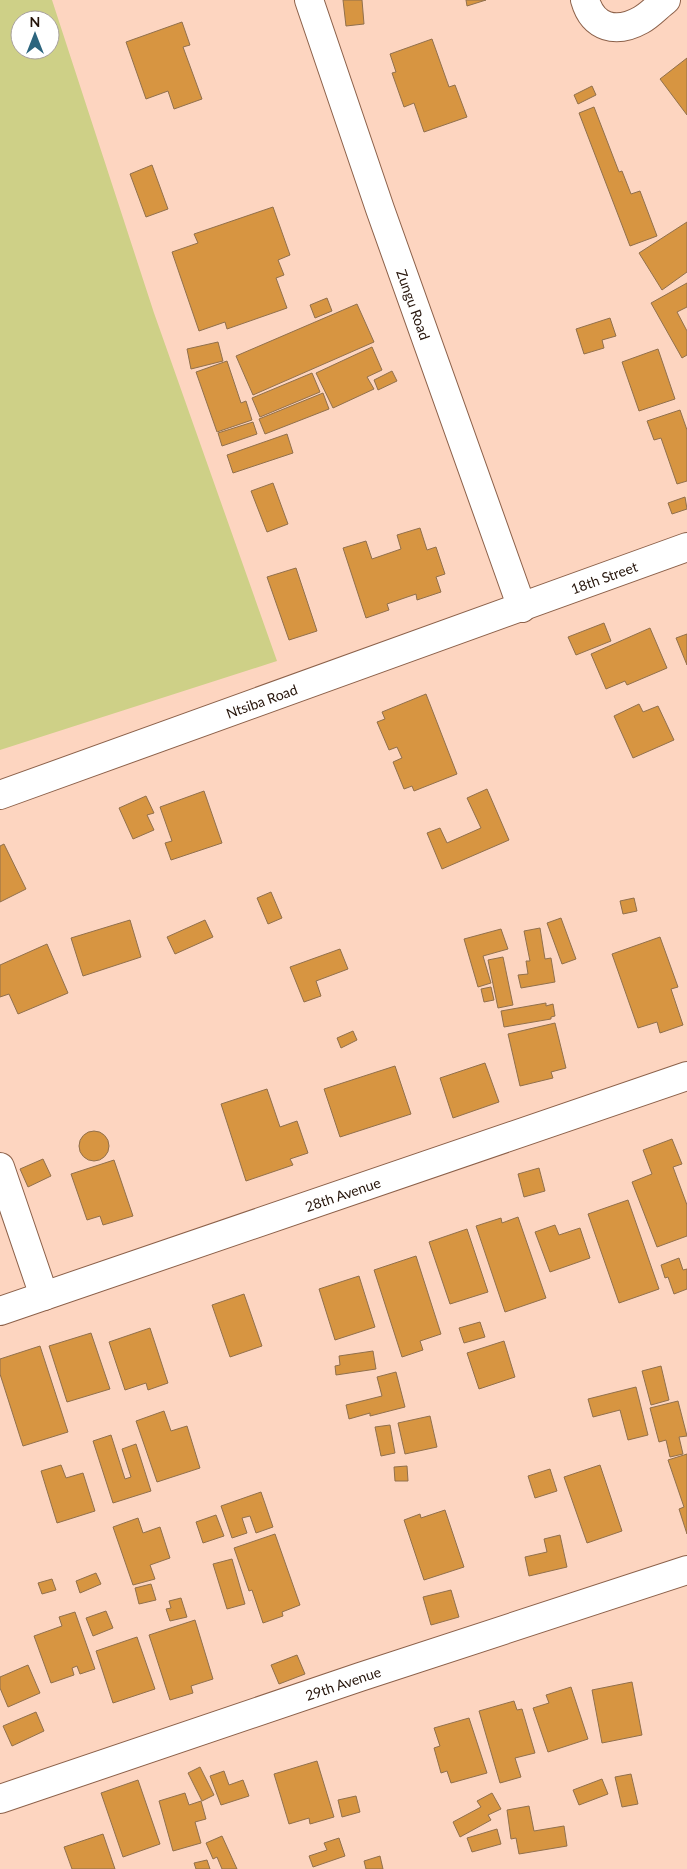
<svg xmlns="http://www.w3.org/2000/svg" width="687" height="1869" viewBox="0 0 687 1869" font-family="Lato,sans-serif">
<rect width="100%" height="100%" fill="#fdd5c0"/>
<path fill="#ced087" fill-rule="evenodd" d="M 0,0 L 52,0 L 154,313 L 277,661 L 0,750 ZM 20,20 L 50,20 L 50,50 L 20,50 Z"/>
<g fill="#d79541" stroke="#91704c">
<path d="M 343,0 L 362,0 L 364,24 L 346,26 Z"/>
<path d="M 466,0 L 486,0 L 467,6 Z"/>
<path d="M 182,22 L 190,45 L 183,47 L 202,99 L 174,109 L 168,91 L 146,99 L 126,42 Z"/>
<path d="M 432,39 L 449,87 L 455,85 L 467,117 L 424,132 L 414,103 L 404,107 L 392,73 L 396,72 L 390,54 Z"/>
<path d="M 687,58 L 687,115 L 660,79 Z"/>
<path d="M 592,86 L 596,95 L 578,104 L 574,95 Z"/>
<path d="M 594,107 L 619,172 L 622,171 L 631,194 L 640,191 L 657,236 L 630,246 L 579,113 Z"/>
<path d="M 152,165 L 168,209 L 146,217 L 130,174 Z"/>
<path d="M 273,207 L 290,255 L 278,260 L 284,275 L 276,278 L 287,308 L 227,329 L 225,322 L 199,331 L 172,252 L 198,243 L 194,234 Z"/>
<path d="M 687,222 L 687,272 L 662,290 L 639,253 Z"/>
<path d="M 687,283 L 687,307 L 677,312 L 687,331 L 687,355 L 682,358 L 651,303 Z"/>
<path d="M 327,298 L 332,311 L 315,318 L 310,305 Z"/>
<path d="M 357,304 L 374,342 L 253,395 L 236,356 Z"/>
<path d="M 610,318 L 616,336 L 602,340 L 604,348 L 584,354 L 576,329 Z"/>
<path d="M 218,342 L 223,361 L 191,369 L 187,349 Z"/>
<path d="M 372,347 L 382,370 L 367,377 L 374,389 L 333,408 L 316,373 Z"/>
<path d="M 658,349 L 675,399 L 639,411 L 622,362 Z"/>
<path d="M 227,361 L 241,403 L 246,401 L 252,420 L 217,432 L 196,372 Z"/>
<path d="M 392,371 L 397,381 L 378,390 L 374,380 Z"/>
<path d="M 312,373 L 320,392 L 260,417 L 252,398 Z"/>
<path d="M 323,393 L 329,409 L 265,434 L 259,419 Z"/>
<path d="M 680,410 L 687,430 L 687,481 L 677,484 L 661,438 L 654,440 L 647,421 Z"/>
<path d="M 253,422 L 257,434 L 222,446 L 218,433 Z"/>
<path d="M 287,434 L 293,453 L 233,473 L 227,455 Z"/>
<path d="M 273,483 L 288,524 L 267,532 L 251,491 Z"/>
<path d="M 685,497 L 687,509 L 672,514 L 668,503 Z"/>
<path d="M 420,528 L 427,550 L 436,547 L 445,574 L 436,577 L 441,592 L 417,600 L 416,594 L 387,604 L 389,610 L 366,618 L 343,548 L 366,541 L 372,559 L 401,549 L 397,535 Z"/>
<path d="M 296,568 L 317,631 L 289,640 L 267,577 Z"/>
<path d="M 604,623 L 611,641 L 576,655 L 568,637 Z"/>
<path d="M 650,628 L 667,668 L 627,685 L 625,681 L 606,689 L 591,654 Z"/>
<path d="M 687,634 L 687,665 L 676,638 Z"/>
<path d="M 426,694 L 457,774 L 414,791 L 412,786 L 404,789 L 393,762 L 402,758 L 397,747 L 389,750 L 377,722 L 385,719 L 382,712 Z"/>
<path d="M 639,704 L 643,712 L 658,706 L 674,740 L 633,758 L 614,716 Z"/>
<path d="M 487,789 L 509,840 L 442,869 L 427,833 L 440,828 L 447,843 L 481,828 L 467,798 Z"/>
<path d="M 204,791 L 222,843 L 171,860 L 165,843 L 172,841 L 160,807 Z"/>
<path d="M 146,796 L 154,813 L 147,815 L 154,830 L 133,839 L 119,808 Z"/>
<path d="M 4,844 L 26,889 L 0,902 L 0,846 Z"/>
<path d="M 271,892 L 282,918 L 268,924 L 257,898 Z"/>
<path d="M 634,898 L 637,911 L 623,914 L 620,901 Z"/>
<path d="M 561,918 L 576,959 L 562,964 L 547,923 Z"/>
<path d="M 130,920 L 141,957 L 83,976 L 71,938 Z"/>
<path d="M 205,920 L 213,937 L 175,954 L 167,937 Z"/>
<path d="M 540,928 L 545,959 L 551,958 L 555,982 L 521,988 L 518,975 L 528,974 L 526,961 L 530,961 L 524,931 Z"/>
<path d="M 501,929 L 508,949 L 483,956 L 491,983 L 478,987 L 464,939 Z"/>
<path d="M 660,937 L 678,987 L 671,989 L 683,1025 L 660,1033 L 657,1022 L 638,1028 L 612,954 Z"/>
<path d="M 47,944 L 68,993 L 18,1014 L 9,994 L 0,997 L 0,965 Z"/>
<path d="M 340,949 L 348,969 L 316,981 L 321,996 L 304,1002 L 290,967 Z"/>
<path d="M 503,957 L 513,1005 L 498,1008 L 488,960 Z"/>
<path d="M 491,987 L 494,1000 L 484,1002 L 481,989 Z"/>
<path d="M 546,1003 L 546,1006 L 553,1004 L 555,1016 L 551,1017 L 551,1019 L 504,1027 L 501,1011 Z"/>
<path d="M 555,1023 L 566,1068 L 551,1072 L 553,1078 L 520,1086 L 508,1034 Z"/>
<path d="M 353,1031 L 357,1040 L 341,1048 L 337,1038 Z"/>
<path d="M 485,1063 L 499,1102 L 453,1118 L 440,1078 Z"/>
<path d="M 395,1066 L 411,1114 L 340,1137 L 324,1089 Z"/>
<path d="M 267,1089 L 280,1127 L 297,1121 L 308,1153 L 290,1159 L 293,1165 L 246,1181 L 221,1104 Z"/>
<circle cx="94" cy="1146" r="15"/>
<path d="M 672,1139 L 682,1164 L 673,1167 L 687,1205 L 687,1236 L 657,1247 L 632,1182 L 652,1174 L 643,1150 Z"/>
<path d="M 43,1159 L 51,1176 L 28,1187 L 20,1169 Z"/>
<path d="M 114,1160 L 133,1216 L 103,1225 L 100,1216 L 87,1220 L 71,1174 Z"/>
<path d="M 539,1168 L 545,1191 L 524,1197 L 518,1174 Z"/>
<path d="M 628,1200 L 659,1289 L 619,1303 L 588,1214 Z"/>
<path d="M 518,1217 L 546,1298 L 505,1312 L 476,1226 L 501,1218 L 502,1223 Z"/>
<path d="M 555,1225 L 559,1235 L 580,1228 L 590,1258 L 550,1272 L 535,1232 Z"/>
<path d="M 467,1229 L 488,1292 L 450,1304 L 429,1242 Z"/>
<path d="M 416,1256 L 441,1334 L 420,1341 L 423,1350 L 402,1357 L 374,1270 Z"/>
<path d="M 679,1258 L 683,1270 L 687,1269 L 687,1289 L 674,1294 L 668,1277 L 665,1278 L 661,1265 Z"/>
<path d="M 359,1276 L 375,1327 L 335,1340 L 319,1289 Z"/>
<path d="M 244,1294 L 262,1346 L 230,1357 L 212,1305 Z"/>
<path d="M 480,1322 L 485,1337 L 464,1343 L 459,1328 Z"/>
<path d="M 150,1328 L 168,1383 L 148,1390 L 146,1383 L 125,1390 L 109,1342 Z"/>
<path d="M 91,1333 L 110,1389 L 67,1402 L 49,1346 Z"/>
<path d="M 504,1341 L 515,1377 L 479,1389 L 467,1353 Z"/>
<path d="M 40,1346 L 68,1432 L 23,1446 L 0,1374 L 0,1359 Z"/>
<path d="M 373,1351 L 376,1369 L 336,1375 L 335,1366 L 340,1365 L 339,1356 Z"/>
<path d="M 661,1366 L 669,1400 L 651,1405 L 642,1371 Z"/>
<path d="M 396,1372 L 405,1407 L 370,1416 L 370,1413 L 349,1419 L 346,1405 L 382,1396 L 377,1377 Z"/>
<path d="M 636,1387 L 648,1435 L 628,1440 L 620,1410 L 593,1417 L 588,1399 Z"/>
<path d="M 678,1401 L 687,1436 L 679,1437 L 683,1454 L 670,1457 L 666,1440 L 659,1442 L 650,1408 Z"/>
<path d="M 164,1411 L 171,1431 L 187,1426 L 200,1468 L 157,1482 L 136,1421 Z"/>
<path d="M 430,1416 L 437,1447 L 405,1454 L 398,1423 Z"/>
<path d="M 390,1425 L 395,1453 L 381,1456 L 375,1427 Z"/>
<path d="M 111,1435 L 125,1479 L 131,1477 L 122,1449 L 136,1444 L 151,1491 L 113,1503 L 93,1441 Z"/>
<path d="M 687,1454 L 687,1534 L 679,1509 L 684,1507 L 668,1460 Z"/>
<path d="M 61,1465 L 66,1478 L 83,1473 L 95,1511 L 57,1523 L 41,1471 Z"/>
<path d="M 600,1465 L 622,1531 L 587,1543 L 564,1477 Z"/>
<path d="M 407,1466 L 408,1481 L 395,1481 L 394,1467 Z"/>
<path d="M 550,1469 L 557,1491 L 535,1498 L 528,1476 Z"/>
<path d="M 261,1492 L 273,1527 L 256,1533 L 250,1516 L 242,1518 L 247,1533 L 232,1538 L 221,1506 Z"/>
<path d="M 445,1510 L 464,1567 L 424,1580 L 404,1520 L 420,1514 L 421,1518 Z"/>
<path d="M 216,1515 L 224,1536 L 203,1543 L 196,1522 Z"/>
<path d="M 138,1518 L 143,1533 L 160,1527 L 170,1558 L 150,1565 L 155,1579 L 133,1585 L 113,1527 Z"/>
<path d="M 275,1534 L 300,1605 L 282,1612 L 283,1616 L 263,1623 L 252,1590 L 249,1591 L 234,1548 Z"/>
<path d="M 560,1535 L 567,1567 L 529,1576 L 525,1557 L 547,1552 L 544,1539 Z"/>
<path d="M 232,1559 L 245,1604 L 227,1609 L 213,1564 Z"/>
<path d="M 96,1573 L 101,1584 L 80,1593 L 76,1581 Z"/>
<path d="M 52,1579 L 56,1590 L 42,1594 L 38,1583 Z"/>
<path d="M 151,1584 L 156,1600 L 139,1604 L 135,1588 Z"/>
<path d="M 451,1590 L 459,1617 L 431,1625 L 423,1597 Z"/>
<path d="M 181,1598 L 187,1617 L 170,1621 L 166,1609 L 171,1608 L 169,1601 Z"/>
<path d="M 106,1611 L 113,1628 L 93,1636 L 86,1618 Z"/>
<path d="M 75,1612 L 95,1669 L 80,1674 L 77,1666 L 72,1668 L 74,1675 L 51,1683 L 34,1636 L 62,1626 L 59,1617 Z"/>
<path d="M 195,1620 L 213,1679 L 191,1686 L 193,1693 L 170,1700 L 149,1635 Z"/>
<path d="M 137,1637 L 155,1689 L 113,1703 L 96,1651 Z"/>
<path d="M 297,1655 L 305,1674 L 279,1684 L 271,1665 Z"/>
<path d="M 28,1665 L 40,1693 L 8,1707 L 0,1688 L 0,1677 Z"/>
<path d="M 632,1682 L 642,1735 L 602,1743 L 592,1690 Z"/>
<path d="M 571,1687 L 588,1739 L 548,1752 L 533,1708 L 549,1703 L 546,1695 Z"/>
<path d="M 514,1701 L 517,1710 L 522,1709 L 535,1753 L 515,1758 L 521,1777 L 500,1783 L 479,1711 Z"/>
<path d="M 36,1712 L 44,1731 L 12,1746 L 3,1726 Z"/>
<path d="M 469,1718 L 487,1773 L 451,1783 L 447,1771 L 441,1773 L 434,1748 L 440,1746 L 434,1728 Z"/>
<path d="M 317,1761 L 334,1817 L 310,1824 L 309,1818 L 289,1824 L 274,1774 Z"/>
<path d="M 200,1767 L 214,1795 L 202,1801 L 188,1773 Z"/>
<path d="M 224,1771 L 229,1785 L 243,1780 L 249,1796 L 221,1805 L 210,1776 Z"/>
<path d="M 631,1774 L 638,1804 L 622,1807 L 615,1777 Z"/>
<path d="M 602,1779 L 608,1794 L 579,1805 L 573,1790 Z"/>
<path d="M 138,1780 L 160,1844 L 123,1857 L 101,1793 Z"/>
<path d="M 185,1793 L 189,1805 L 201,1801 L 206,1819 L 195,1822 L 201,1843 L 173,1851 L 159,1801 Z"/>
<path d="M 492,1793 L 501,1809 L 488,1815 L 491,1820 L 460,1837 L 453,1822 L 481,1807 L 477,1801 Z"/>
<path d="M 356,1796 L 360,1812 L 342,1817 L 338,1800 Z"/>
<path d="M 529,1806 L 534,1831 L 564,1826 L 567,1846 L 519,1854 L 516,1838 L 511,1839 L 507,1810 Z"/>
<path d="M 497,1829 L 501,1844 L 472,1852 L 467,1838 Z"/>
<path d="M 103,1834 L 115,1869 L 72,1869 L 64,1847 Z"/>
<path d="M 222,1836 L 237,1869 L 222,1869 L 217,1857 L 213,1859 L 206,1843 Z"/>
<path d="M 339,1838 L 345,1856 L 313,1867 L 309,1856 L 327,1850 L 324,1843 Z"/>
<path d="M 380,1856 L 383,1869 L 366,1869 L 364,1861 Z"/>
<path d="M 207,1860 L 210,1869 L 196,1869 L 194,1863 Z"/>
</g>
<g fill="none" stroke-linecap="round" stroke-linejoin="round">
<g stroke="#8c614a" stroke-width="30">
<g id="minor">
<path id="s1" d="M 309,0 L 380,209 L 522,608"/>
<path d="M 585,0 C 593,28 616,34 641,20 C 650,15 658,6 666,0"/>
<path id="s2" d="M 0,795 L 687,547"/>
<path d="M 0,1167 L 44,1296"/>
<path id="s3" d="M 0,1311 L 687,1076"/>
<path id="s4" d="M 0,1799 L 360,1677 L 687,1570"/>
</g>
</g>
<use href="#minor" stroke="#fff" stroke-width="28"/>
</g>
<g text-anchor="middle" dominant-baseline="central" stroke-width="4" stroke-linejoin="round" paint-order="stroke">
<g font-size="14" fill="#25140a" stroke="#fff">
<text stroke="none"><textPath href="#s1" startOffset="322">Zungu Road</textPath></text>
<text stroke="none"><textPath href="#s2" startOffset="642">18th Street</textPath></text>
<text stroke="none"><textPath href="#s2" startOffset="278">Ntsiba Road</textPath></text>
<text stroke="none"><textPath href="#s3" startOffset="362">28th Avenue</textPath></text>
<text stroke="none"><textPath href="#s4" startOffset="362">29th Avenue</textPath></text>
</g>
</g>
<g transform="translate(35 35)"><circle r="24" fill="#ffffff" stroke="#a8a19d"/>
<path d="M0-4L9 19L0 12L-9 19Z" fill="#2c657e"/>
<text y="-8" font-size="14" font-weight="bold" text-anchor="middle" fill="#25140a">N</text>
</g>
</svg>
